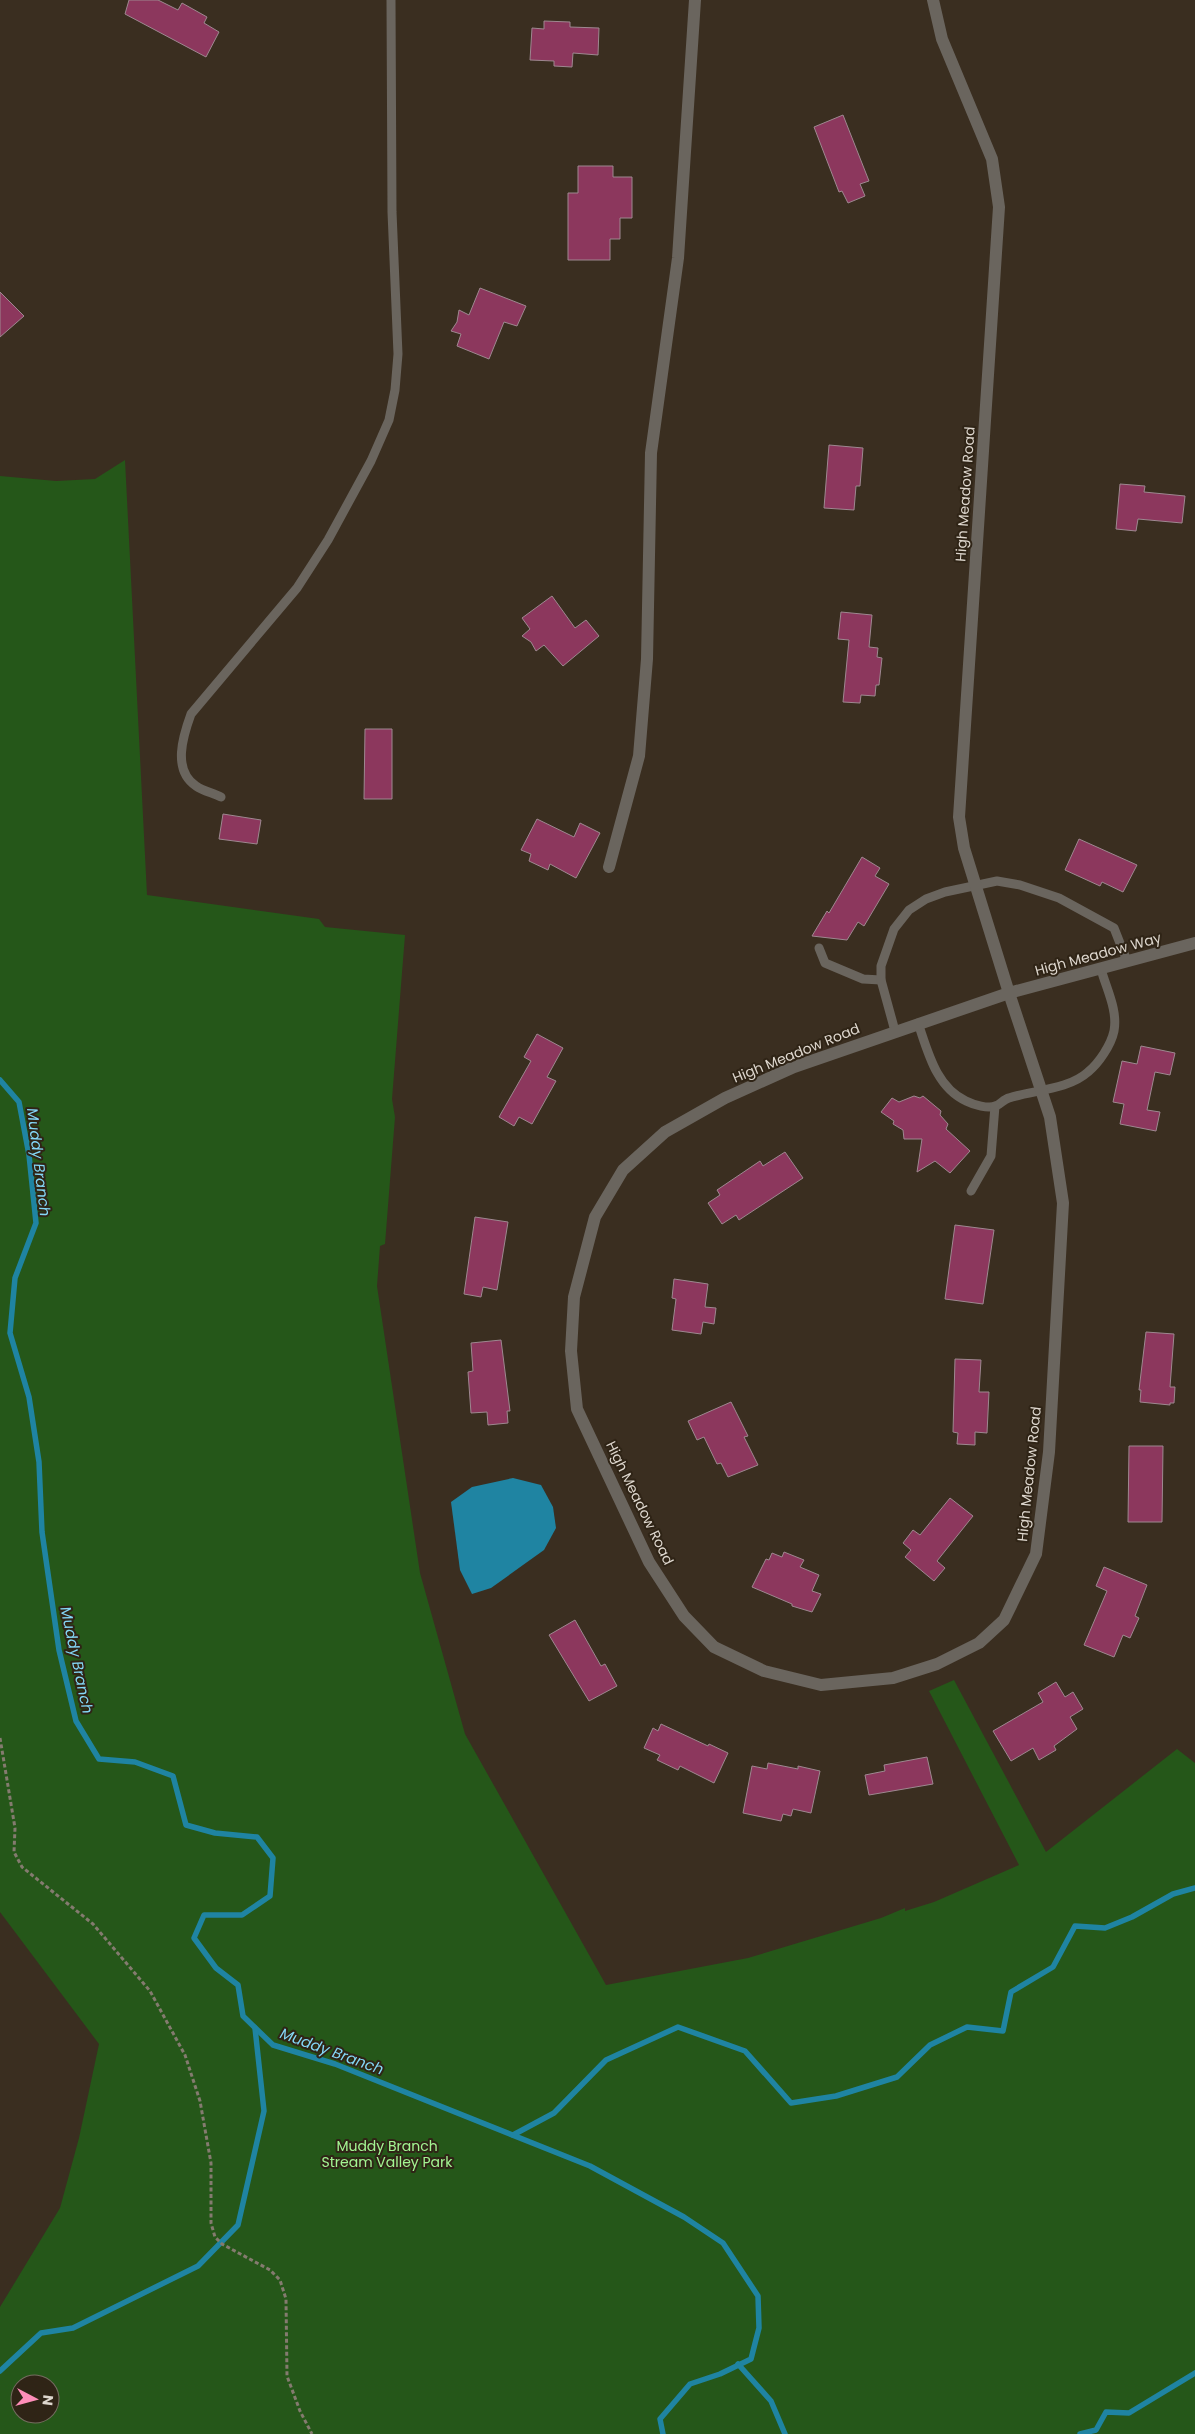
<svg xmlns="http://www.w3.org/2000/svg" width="1195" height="2434" viewBox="0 0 1195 2434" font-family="Poppins,sans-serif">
<rect width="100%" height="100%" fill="#3a2e20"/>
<path fill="#255719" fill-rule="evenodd" d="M 125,460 L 147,895 L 319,919 L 325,927 L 405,935 L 392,1099 L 395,1117 L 385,1244 L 380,1246 L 377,1286 L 420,1573 L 465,1734 L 606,1985 L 748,1958 L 881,1918 L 905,1908 L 905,1911 L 934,1902 L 1019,1865 L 929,1691 L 954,1680 L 1046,1852 L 1177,1749 L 1195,1763 L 1195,2434 L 0,2434 L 0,2307 L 60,2208 L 79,2138 L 99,2044 L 0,1912 L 0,476 L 56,481 L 95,479 ZM 20,2384 L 50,2384 L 50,2414 L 20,2414 Z"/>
<path fill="#1f84a2" d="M 513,1478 L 541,1485 L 553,1507 L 556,1528 L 544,1550 L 491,1588 L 472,1594 L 460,1570 L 451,1502 L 472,1487 Z"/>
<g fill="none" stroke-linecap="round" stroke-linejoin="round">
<g stroke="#1f84a2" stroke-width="5.5">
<path d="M 0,1080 L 19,1102 L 29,1155 L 36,1223 L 15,1278 L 10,1333 L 29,1397 L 39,1462 L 42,1532 L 59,1650 L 76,1721 L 99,1759 L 135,1762 L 173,1776 L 186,1825 L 215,1833 L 257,1837 L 273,1858 L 270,1896 L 242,1915 L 204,1915 L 194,1938 L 216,1968 L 238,1985 L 243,2016 L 273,2045 L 335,2064 L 590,2166 L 684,2217 L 723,2243 L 758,2296 L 759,2328 L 751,2359 L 720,2374 L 690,2384 L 660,2419 L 663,2434"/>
<path d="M 513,2135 L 554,2113 L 606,2060 L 678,2027 L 745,2051 L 791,2103 L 836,2096 L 897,2077 L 930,2045 L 967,2027 L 1003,2031 L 1011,1992 L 1053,1967 L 1075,1926 L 1105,1928 L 1132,1917 L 1173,1894 L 1195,1888"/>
<path d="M 738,2364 L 771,2401 L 785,2434"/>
<path d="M 0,2371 L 41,2333 L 73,2328 L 198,2266 L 238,2225 L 264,2111 L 255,2028"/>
<path d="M 1080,2434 L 1096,2430 L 1106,2412 L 1129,2413 L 1195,2373"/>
</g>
</g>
<g fill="#8c375d" stroke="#9e8890">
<path d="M 129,0 L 158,0 L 178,10 L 182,3 L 207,17 L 204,23 L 219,32 L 206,57 L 125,14 Z"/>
<path d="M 544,21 L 570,22 L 570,27 L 599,28 L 598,55 L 573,53 L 572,67 L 554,66 L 554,61 L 530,60 L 532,28 L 544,29 Z"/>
<path d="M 843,115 L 869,181 L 860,184 L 865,196 L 848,203 L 842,191 L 839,192 L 814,127 Z"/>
<path d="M 578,166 L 613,166 L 613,177 L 632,177 L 632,218 L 620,218 L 620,239 L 610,239 L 610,260 L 568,260 L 568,193 L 578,193 Z"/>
<path d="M 480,288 L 526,306 L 517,326 L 504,322 L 489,359 L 457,346 L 461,334 L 451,331 L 457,322 L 459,310 L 469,315 Z"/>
<path d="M 0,292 L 24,316 L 0,337 Z"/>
<path d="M 829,445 L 863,448 L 860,486 L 856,486 L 854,510 L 824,508 Z"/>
<path d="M 1120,484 L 1145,486 L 1144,492 L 1185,496 L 1182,523 L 1138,519 L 1136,531 L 1116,529 Z"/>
<path d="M 552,596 L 575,628 L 586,620 L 599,636 L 563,666 L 544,645 L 536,651 L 531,642 L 522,636 L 530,629 L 522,618 Z"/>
<path d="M 841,612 L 872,615 L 869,647 L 878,648 L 877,657 L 882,658 L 879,685 L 876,685 L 875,696 L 861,695 L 860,703 L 843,702 L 849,640 L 838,639 Z"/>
<path d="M 365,729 L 392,729 L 392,799 L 364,799 Z"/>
<path d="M 223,814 L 261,820 L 257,844 L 219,839 Z"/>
<path d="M 537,819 L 574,837 L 580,823 L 600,833 L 576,878 L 550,864 L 548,870 L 529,861 L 531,854 L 521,850 Z"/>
<path d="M 1079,839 L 1137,865 L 1123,892 L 1102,882 L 1100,886 L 1065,870 Z"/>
<path d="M 862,857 L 880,868 L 875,876 L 889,884 L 864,926 L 858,922 L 847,940 L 812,936 L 827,911 L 829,913 Z"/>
<path d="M 537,1034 L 563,1048 L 547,1077 L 556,1081 L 532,1124 L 519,1117 L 514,1126 L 499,1117 L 531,1061 L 524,1057 Z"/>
<path d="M 1141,1046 L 1175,1053 L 1170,1075 L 1155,1072 L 1147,1110 L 1160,1112 L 1156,1131 L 1120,1124 L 1124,1104 L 1113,1102 L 1122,1061 L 1137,1064 Z"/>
<path d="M 914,1096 L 920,1098 L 923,1096 L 941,1111 L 940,1115 L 948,1124 L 946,1129 L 970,1151 L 950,1173 L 935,1161 L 917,1172 L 922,1139 L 904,1139 L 903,1130 L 893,1124 L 894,1121 L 881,1112 L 892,1098 L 899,1102 Z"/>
<path d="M 785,1152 L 803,1178 L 739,1220 L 736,1215 L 722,1224 L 708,1203 L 720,1195 L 717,1190 L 760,1161 L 763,1166 Z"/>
<path d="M 475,1217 L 508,1222 L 497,1290 L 483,1287 L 481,1297 L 464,1294 Z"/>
<path d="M 955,1225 L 994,1230 L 983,1304 L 945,1299 Z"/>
<path d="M 674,1279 L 708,1284 L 705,1307 L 716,1308 L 714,1324 L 703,1322 L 701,1334 L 672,1330 L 676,1299 L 672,1298 Z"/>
<path d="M 1146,1332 L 1174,1334 L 1170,1387 L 1175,1387 L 1174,1403 L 1170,1403 L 1170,1405 L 1140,1402 L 1141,1390 L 1139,1390 Z"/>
<path d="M 501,1340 L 510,1411 L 507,1411 L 508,1423 L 488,1425 L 487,1412 L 471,1413 L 468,1372 L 473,1371 L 471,1343 Z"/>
<path d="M 955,1359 L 981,1360 L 979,1392 L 989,1392 L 987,1433 L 975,1432 L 975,1445 L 957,1444 L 958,1433 L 953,1432 Z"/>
<path d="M 731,1402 L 748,1436 L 744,1437 L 758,1465 L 728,1477 L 721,1463 L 717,1464 L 704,1437 L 697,1440 L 688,1421 Z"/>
<path d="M 1129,1446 L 1163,1446 L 1162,1522 L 1128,1522 Z"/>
<path d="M 950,1498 L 973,1516 L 937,1561 L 945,1568 L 934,1581 L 905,1557 L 911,1550 L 903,1543 L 913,1530 L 920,1535 Z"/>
<path d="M 784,1552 L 804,1560 L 800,1567 L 819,1575 L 812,1591 L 821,1594 L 812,1612 L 792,1606 L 792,1604 L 752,1587 L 766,1559 L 769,1560 L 772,1553 L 782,1557 Z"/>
<path d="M 1104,1567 L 1147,1585 L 1135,1616 L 1139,1618 L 1130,1638 L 1123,1635 L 1114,1657 L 1084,1645 L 1107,1591 L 1096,1586 Z"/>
<path d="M 575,1620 L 601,1666 L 605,1664 L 617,1686 L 589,1701 L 549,1635 Z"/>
<path d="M 1056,1682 L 1065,1697 L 1073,1692 L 1083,1709 L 1070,1717 L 1077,1729 L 1054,1746 L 1056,1750 L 1039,1760 L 1033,1748 L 1011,1761 L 993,1731 L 1043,1702 L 1038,1693 Z"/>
<path d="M 661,1724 L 708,1746 L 709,1744 L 728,1753 L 714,1783 L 680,1766 L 678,1770 L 657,1760 L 660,1755 L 644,1748 L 653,1728 L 658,1731 Z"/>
<path d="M 927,1757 L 933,1784 L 869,1795 L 865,1775 L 885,1771 L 884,1765 Z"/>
<path d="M 768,1763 L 798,1769 L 798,1766 L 820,1771 L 811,1813 L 793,1809 L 791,1816 L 783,1814 L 781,1821 L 743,1813 L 752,1766 L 767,1769 Z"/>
</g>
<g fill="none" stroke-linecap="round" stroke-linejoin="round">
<path stroke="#847b6f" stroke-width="3" stroke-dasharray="4 2.5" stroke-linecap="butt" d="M 0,1738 L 15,1828 L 14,1852 L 22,1867 L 93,1924 L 150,1991 L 185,2055 L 200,2101 L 211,2163 L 211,2223 L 215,2237 L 222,2244 L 270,2270 L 280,2280 L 286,2299 L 287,2376 L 300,2411 L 312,2434"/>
<g stroke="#6a655e" stroke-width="9">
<path d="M 221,797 C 213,793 203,791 196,786 C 172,770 183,736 191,714 L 297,588 L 328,540 L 371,461 L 389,420 L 395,390 L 398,354 L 392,212 L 391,0"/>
<path d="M 819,948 L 825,963 L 863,979 L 881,980"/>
<path d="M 918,1023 C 928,1052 936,1087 966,1101 C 974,1105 988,1109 996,1106 C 1001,1104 1004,1099 1009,1098 C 1033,1090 1068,1090 1088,1072 C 1099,1063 1111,1045 1114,1031 C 1118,1010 1106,988 1101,969"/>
<path d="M 895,1031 L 881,980 L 881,966 L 894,929 L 909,910 L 926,899 L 945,892 L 997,881 L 1020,885 L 1059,898 L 1114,928 L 1127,961"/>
<path d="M 971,1191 L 991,1156 L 995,1106"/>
</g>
<g stroke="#6a655e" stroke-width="12">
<path d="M 933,0 L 942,39 L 992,159 L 999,207 L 959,817 L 964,848 L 1009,993 L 1050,1117 L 1063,1203 L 1049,1452 L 1036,1554 L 1004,1620 L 979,1643 L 937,1664 L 893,1678 L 821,1685 L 764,1671 L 714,1647 L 684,1616 L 649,1562 L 577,1409 L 571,1351 L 574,1297 L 595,1217 L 623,1170 L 665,1132 L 725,1098 L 794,1067 L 1009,993 L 1195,943"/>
<path d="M 609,867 L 639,756 L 647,659 L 651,453 L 678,258 L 695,0"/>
</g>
</g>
<g text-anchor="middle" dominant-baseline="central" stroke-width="4" stroke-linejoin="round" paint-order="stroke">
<g font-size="14" fill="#ded7ce" stroke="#2f2416">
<text transform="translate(965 494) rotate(-86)">High Meadow Road</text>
<text transform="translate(1098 954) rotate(-15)">High Meadow Way</text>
<text transform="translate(796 1053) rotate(-22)">High Meadow Road</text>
<text transform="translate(1029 1474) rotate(-84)">High Meadow Road</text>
<text transform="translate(640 1503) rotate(64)">High Meadow Road</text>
</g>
<g font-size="14" fill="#a3f592" stroke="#2f2416">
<text x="387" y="2146">Muddy Branch<tspan x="387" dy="16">Stream Valley Park</tspan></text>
</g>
<g font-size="15" font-style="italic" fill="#84d7f6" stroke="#2f2416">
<text transform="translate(39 1162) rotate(83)">Muddy Branch</text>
<text transform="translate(77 1660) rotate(78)">Muddy Branch</text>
<text transform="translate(332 2051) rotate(20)">Muddy Branch</text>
</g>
</g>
<g transform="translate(35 2399) rotate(96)"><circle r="24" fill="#2f2416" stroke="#756c60"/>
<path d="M0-4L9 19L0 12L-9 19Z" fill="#ff8eb9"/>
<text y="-8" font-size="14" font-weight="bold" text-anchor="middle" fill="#ded7ce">N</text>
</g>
</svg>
